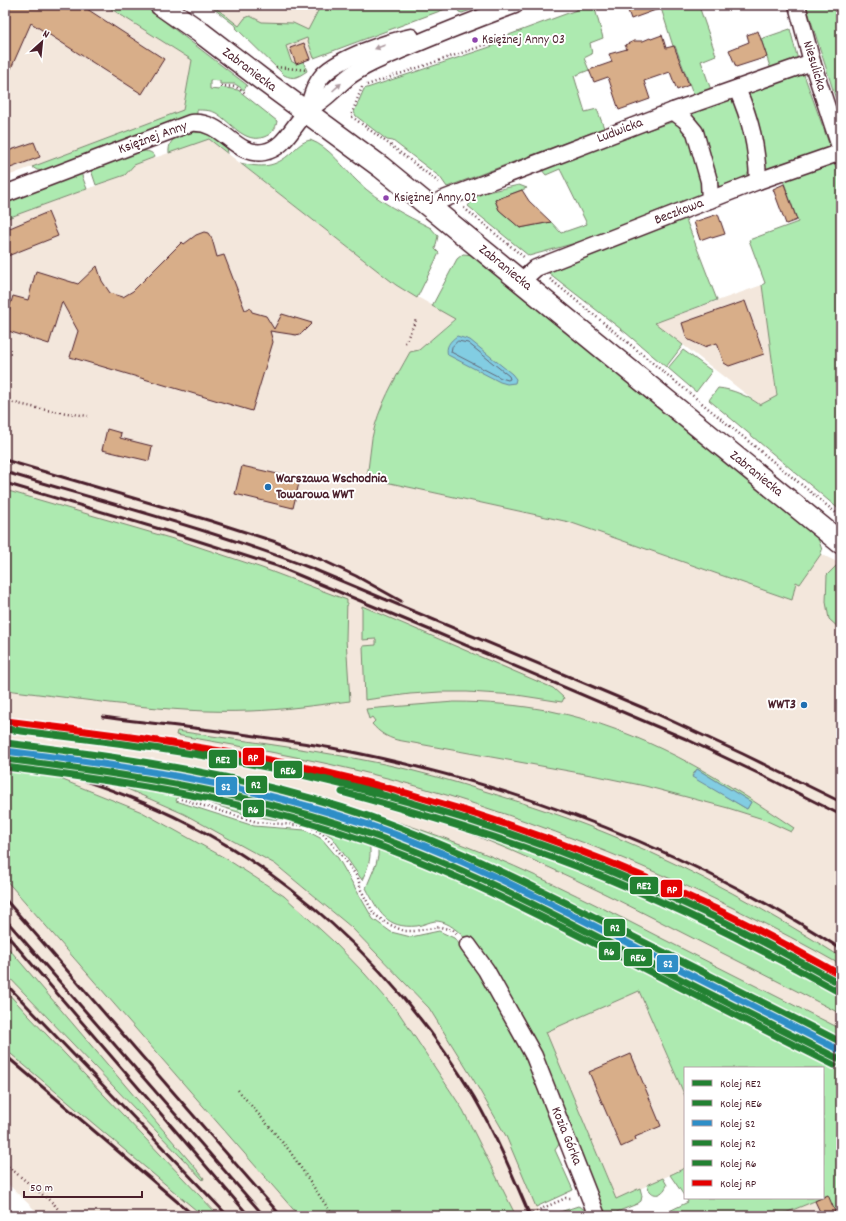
<svg xmlns="http://www.w3.org/2000/svg" width="846" height="1221" viewBox="0 0 846 1221" font-family="Dekko,sans-serif">
<rect width="100%" height="100%" fill="#fff"/>
<filter id="ink" filterUnits="userSpaceOnUse"><feTurbulence type="fractalNoise" baseFrequency=".025" numOctaves="2"/><feDisplacementMap in="SourceGraphic" scale="8" xChannelSelector="R" yChannelSelector="G"/><feConvolveMatrix kernelMatrix="1 2 1 2 8 2 1 2 1" color-interpolation-filters="sRGB"/></filter>
<g filter="url(#ink)">
<g fill="#f3e7dc">
<path d="M 5,5 L 105,5 L 192,60 L 183,110 L 5,177 Z"/>
<path d="M 209,5 L 457,5 L 296,64 L 279,59 Z"/>
<path d="M 209,139 L 396,285 L 455,318 L 419,350 L 415,351 L 388,392 L 372,437 L 367,478 L 569,522 L 792,600 L 796,581 L 800,584 L 821,554 L 841,564 L 841,1063 L 515,894 L 424,852 L 368,832 L 308,814 L 210,790 L 139,777 L 93,773 L 184,814 L 275,864 L 351,927 L 429,1008 L 473,1079 L 506,1136 L 541,1216 L 516,1216 L 463,1110 L 399,1013 L 365,974 L 334,942 L 284,896 L 225,858 L 142,812 L 58,778 L 5,766 L 5,219 L 125,175 L 134,165 Z"/>
<path d="M 762,285 L 777,396 L 760,405 L 655,323 Z"/>
<path d="M 5,879 L 299,1216 L 41,1216 L 5,1181 Z"/>
<path d="M 639,991 L 685,1096 L 685,1168 L 616,1200 L 545,1031 Z"/>
<path d="M 822,1198 L 837,1216 L 778,1216 Z"/>
</g>
<g fill="#adeab0" stroke="#7c846e" fill-rule="evenodd">
<path d="M 105,5 L 143,5 L 247,85 L 244,90 L 235,84 L 220,84 L 220,81 L 210,80 L 210,89 L 219,90 L 220,87 L 238,90 L 277,121 C 276,129 272,134 264,137 C 244,144 231,122 216,113 C 210,110 203,110 197,110 L 197,114 L 183,117 L 44,171 L 37,170 L 32,167 L 183,110 L 192,60 Z"/>
<path d="M 209,5 L 212,5 L 239,26 L 245,18 L 250,16 L 262,22 L 293,23 L 308,30 L 321,5 L 486,5 L 462,13 L 459,12 L 456,5 L 314,58 L 307,38 L 286,46 L 291,61 L 296,64 L 303,61 L 307,71 C 298,77 294,80 284,75 L 236,28 L 237,27 Z"/>
<path d="M 590,5 L 594,5 L 603,38 L 590,43 L 592,54 L 584,58 L 589,70 L 574,76 L 585,112 L 597,109 L 604,128 L 447,187 L 440,177 L 393,141 L 387,140 L 356,116 L 354,112 L 364,89 L 499,44 L 506,36 Z"/>
<path d="M 660,5 L 713,5 L 700,9 L 716,55 L 701,61 L 711,90 L 694,96 L 675,46 L 673,46 Z"/>
<path d="M 806,5 L 841,5 L 841,115 Z"/>
<path d="M 790,29 L 798,60 L 771,70 L 761,39 Z"/>
<path d="M 803,72 L 831,149 L 773,169 L 763,169 L 747,94 Z"/>
<path d="M 725,98 L 734,100 L 742,109 L 750,168 L 746,178 L 721,187 L 716,184 L 691,120 L 690,112 Z"/>
<path d="M 675,121 L 682,124 L 697,148 L 703,194 L 655,212 L 619,228 L 586,240 L 529,256 L 468,206 L 478,194 L 519,185 L 527,188 L 495,200 L 499,210 L 520,228 L 551,222 L 561,233 L 587,224 L 560,169 L 546,175 L 541,169 L 552,163 L 587,153 L 591,149 Z"/>
<path d="M 194,132 C 210,132 215,137 227,147 L 228,154 L 209,139 L 169,153 C 168,136 181,136 194,132 Z"/>
<path d="M 310,140 C 330,147 343,168 358,182 C 379,202 405,215 431,228 L 438,236 L 435,249 L 439,253 L 417,298 L 396,285 L 240,163 C 262,168 275,168 292,152 C 298,146 302,142 310,140 Z"/>
<path d="M 141,151 C 147,151 152,151 155,157 L 134,165 L 125,175 L 96,185 L 91,170 Z"/>
<path d="M 834,161 L 841,181 L 841,511 L 709,400 L 718,388 C 732,389 750,397 760,405 L 777,396 L 762,285 L 765,283 L 749,240 L 798,222 L 783,180 Z"/>
<path d="M 81,173 L 87,189 L 5,219 L 5,202 Z"/>
<path d="M 685,217 L 717,300 L 655,323 L 683,345 L 666,367 L 626,333 L 545,270 Z"/>
<path d="M 463,254 L 475,255 L 818,538 L 822,550 L 821,554 L 800,584 L 796,582 L 792,600 L 569,522 L 367,478 C 369,465 370,451 372,438 C 378,407 395,379 410,352 L 419,350 L 455,319 L 432,306 L 457,259 Z"/>
<path d="M 683,350 L 712,371 L 696,392 L 668,368 Z"/>
<path d="M 5,490 L 187,543 L 262,568 L 347,600 L 346,639 L 350,701 C 317,705 283,710 250,711 C 170,714 85,699 5,690 Z"/>
<path d="M 839,563 L 841,564 L 841,630 L 829,619 L 826,602 L 827,575 Z"/>
<path d="M 362,606 L 553,688 L 564,698 L 562,702 L 517,695 L 467,692 L 440,692 L 410,694 L 365,700 L 363,646 L 376,645 L 376,639 L 362,640 Z"/>
<path d="M 454,702 C 487,702 519,705 551,711 C 641,729 719,777 794,828 L 791,832 L 763,819 L 728,808 L 645,786 L 602,777 L 397,740 C 386,737 379,732 372,724 L 375,721 L 372,717 L 369,719 L 366,709 ZM 697,769 L 751,802 L 747,809 L 692,776 Z"/>
<path d="M 177,731 C 246,741 316,750 384,764 C 417,771 449,780 481,790 C 527,804 573,819 618,838 C 696,871 770,912 841,957 L 841,965 C 708,889 566,830 420,787 C 340,764 258,749 176,735 Z"/>
<path d="M 5,766 L 58,778 L 142,812 L 225,858 L 284,896 L 334,942 L 365,974 L 399,1013 L 463,1110 L 516,1216 L 299,1216 L 5,879 Z"/>
<path d="M 91,773 C 107,775 124,775 140,777 C 217,788 293,809 368,832 C 371,855 372,859 362,880 L 332,837 L 308,822 L 272,819 L 251,816 L 179,794 L 176,801 L 254,826 L 305,830 L 322,839 L 338,858 L 373,919 L 391,932 L 411,937 L 439,931 L 454,938 L 462,947 L 491,989 L 527,1062 L 555,1126 L 560,1143 L 555,1150 L 573,1190 L 536,1207 L 506,1136 L 473,1079 L 429,1008 L 351,927 L 275,864 L 184,814 Z"/>
<path d="M 264,784 C 342,804 419,826 493,857 C 550,881 605,909 661,938 C 721,968 781,999 841,1029 L 841,1044 C 766,1006 691,968 617,930 C 538,890 459,850 376,821 C 339,808 301,798 263,787 Z"/>
<path d="M 413,809 C 562,854 706,913 841,992 L 841,1014 C 784,984 726,955 669,926 C 585,883 502,843 412,812 Z"/>
<path d="M 378,835 L 424,852 L 515,894 L 841,1063 L 841,1136 L 837,1139 L 841,1146 L 841,1216 L 837,1216 L 823,1197 L 823,1068 L 685,1068 L 685,1096 L 639,991 L 546,1032 L 616,1199 L 640,1188 L 642,1196 L 641,1201 L 637,1204 L 609,1215 L 604,1213 L 475,949 C 464,938 452,921 435,921 C 429,922 423,925 417,926 C 386,929 379,912 366,888 L 376,864 L 378,856 Z"/>
<path d="M 5,944 L 204,1178 L 203,1180 L 5,973 Z"/>
<path d="M 5,990 L 28,1015 L 219,1216 L 203,1216 L 5,1049 Z"/>
<path d="M 685,1168 L 685,1197 L 670,1175 Z"/>
<path d="M 663,1178 L 667,1185 C 662,1197 651,1198 647,1185 Z"/>
<path d="M 686,1198 L 822,1198 L 778,1216 L 659,1216 L 688,1202 Z"/>
<path d="M 578,1206 L 584,1209 L 587,1216 L 548,1216 Z"/>
</g>
<g fill="#82cde2" stroke="#6c8799">
<path d="M 457,336 L 470,340 L 512,374 L 516,379 L 515,383 L 507,384 L 500,382 L 448,355 C 445,347 450,341 457,336 Z"/>
<path d="M 697,769 L 751,802 L 747,809 L 692,777 Z"/>
</g>
<g fill="none" stroke-linecap="round" stroke-linejoin="round">
<path stroke="#606574" stroke-width="1" d="M 458,341 L 468,343 L 509,376 L 510,379 L 508,380 L 501,378 L 451,352 L 452,347 Z"/>
</g>
<g fill="#d8ae89" stroke="#4a1f2b">
<path d="M 5,5 L 81,5 L 164,59 L 142,94 L 31,23 L 5,82 Z"/>
<path d="M 626,5 L 664,5 L 664,7 L 631,19 Z"/>
<path d="M 758,31 L 767,57 L 736,67 L 729,50 L 749,42 L 747,35 Z"/>
<path d="M 662,35 L 666,48 L 674,46 L 689,85 L 677,90 L 670,72 L 644,81 L 650,99 L 619,110 L 608,77 L 594,82 L 589,70 L 612,62 L 609,54 L 627,49 L 625,45 L 634,41 L 643,41 L 650,38 L 651,39 Z"/>
<path d="M 304,43 L 310,59 L 296,64 L 290,48 Z"/>
<path d="M 34,142 L 40,157 L 5,170 L 5,152 Z"/>
<path d="M 784,184 L 797,220 L 786,224 L 773,189 Z"/>
<path d="M 522,190 L 529,201 L 551,222 L 520,228 L 499,210 L 495,200 Z"/>
<path d="M 48,212 L 58,236 L 5,257 L 5,230 Z"/>
<path d="M 718,214 L 725,234 L 712,238 L 711,236 L 700,240 L 694,222 Z"/>
<path d="M 204,232 L 208,233 L 212,239 L 217,257 L 224,255 L 245,310 L 250,308 L 252,312 L 266,316 L 274,329 L 282,314 L 312,323 L 302,333 L 296,335 L 270,331 L 273,342 L 252,411 L 70,357 L 78,331 L 62,302 L 49,344 L 5,330 L 5,322 L 13,296 L 28,300 L 36,271 L 78,284 L 97,266 L 102,281 L 110,293 L 123,297 L 133,291 L 182,242 L 184,244 L 196,235 Z"/>
<path d="M 745,301 L 764,354 L 729,366 L 724,363 L 717,343 L 704,347 L 687,339 L 682,323 Z"/>
<path d="M 107,429 L 121,433 L 120,438 L 152,446 L 149,461 L 102,450 Z"/>
<path d="M 242,466 L 300,479 L 293,508 L 235,494 Z"/>
<path d="M 631,1054 L 661,1126 L 635,1137 L 636,1140 L 621,1147 L 589,1072 Z"/>
<path d="M 828,1195 L 837,1216 L 822,1216 L 815,1201 Z"/>
</g>
<g fill="none" stroke-linecap="round" stroke-linejoin="round">
<g stroke="#4a1f2b" stroke-width="19">
<g id="minor">
<path d="M 797,5 L 812,62 L 841,150"/>
<path d="M 737,89 C 751,120 757,147 758,181"/>
<path d="M 673,111 L 685,120 L 695,132 L 709,181 L 710,200"/>
<path d="M 307,112 C 311,99 314,85 323,75 C 341,57 387,42 411,37"/>
<path d="M 5,194 L 191,123 C 224,120 234,157 264,152 C 286,148 293,124 308,111 C 314,106 321,101 327,96 C 334,90 340,84 347,78 C 364,65 385,57 404,49 C 441,33 477,19 515,5"/>
<path d="M 432,208 L 441,200 L 673,111 L 812,62"/>
<path d="M 522,282 L 528,275 L 536,268 L 758,181 L 841,152"/>
<path d="M 468,945 L 486,970 L 534,1056 L 597,1216"/>
</g>
</g>
<g stroke="#4a1f2b" stroke-width="24">
<path id="major" d="M 161,5 L 200,32 L 260,78 L 381,167 L 841,543"/>
</g>
<g stroke="#4a1f2b" stroke-width="2.5" stroke-dasharray="1 3" stroke-linecap="butt">
<path d="M 276,67 L 307,70"/>
<path d="M 367,85 L 497,41"/>
<path d="M 221,86 L 236,87 L 247,94"/>
<path d="M 362,87 L 351,116 L 389,144 L 441,184"/>
<path d="M 464,208 L 525,258"/>
<path d="M 550,279 L 841,517"/>
<path d="M 405,343 L 417,318"/>
<path d="M 5,401 L 46,410 L 88,416"/>
<path d="M 181,799 L 257,822 L 309,826 L 323,834 L 340,853 L 358,878 L 361,890 L 374,914 L 386,923 L 404,931 L 414,931 L 440,927 L 453,930 L 458,935"/>
<path d="M 238,1090 L 289,1150 L 333,1216"/>
<path d="M 5,1164 L 54,1204 L 63,1216"/>
<path d="M 525,1216 L 566,1198 L 573,1198"/>
</g>
<use href="#minor" stroke="#fff" stroke-width="16"/>
<use href="#major" stroke="#fff" stroke-width="21"/>
<g stroke="#4a1f2b" stroke-width="3">
<path d="M 5,460 L 211,521 L 273,541 L 322,560 L 356,576 L 401,601"/>
<path d="M 5,472 C 108,503 213,530 313,569 L 646,709 L 743,754 L 841,802"/>
<path d="M 5,483 L 173,533 L 277,566 L 430,630 L 686,739 L 768,778 L 841,815"/>
<path d="M 103,717 C 179,727 257,734 332,748 C 513,783 687,849 841,949"/>
<path d="M 5,758 C 53,770 99,784 144,803 C 282,861 397,969 474,1097 C 496,1135 513,1176 530,1216"/>
<path d="M 5,899 L 281,1216"/>
<path d="M 5,919 L 264,1216"/>
<path d="M 5,933 L 249,1216"/>
<path d="M 5,983 L 228,1216"/>
<path d="M 5,1055 L 194,1216"/>
</g>
<g stroke="#fff" stroke-width="10">
<path id="rail-1" d="M 5,729 C 103,741 202,752 298,774 C 441,806 580,853 712,916 C 756,937 798,961 841,984"/>
</g>
<g stroke="#fff" stroke-width="10">
<g id="rail-2">
<path d="M 196,753 L 289,770 L 379,792"/>
<path d="M 5,759 C 127,774 248,792 364,832 C 455,863 540,907 625,951 C 696,987 767,1022 837,1058"/>
<path d="M 342,792 C 431,816 520,843 606,878 C 686,911 762,949 837,991"/>
</g>
</g>
<g stroke="#fff" stroke-width="10">
<path id="rail-3" d="M 5,751 C 128,766 248,784 366,824 C 455,854 540,898 624,941 C 696,978 769,1014 841,1051"/>
</g>
<g stroke="#fff" stroke-width="10">
<path id="rail-4" d="M 6,743 C 130,758 253,776 371,817 C 461,849 547,893 632,936 C 702,972 772,1007 841,1042"/>
</g>
<g stroke="#fff" stroke-width="10">
<path id="rail-5" d="M 5,767 C 126,782 247,800 363,840 C 453,871 538,915 623,958 C 693,994 763,1029 834,1065"/>
</g>
<g stroke="#fff" stroke-width="10">
<path id="rail-6" d="M 6,721 C 104,733 202,745 299,766 C 442,798 583,846 716,909 C 758,929 800,952 841,975"/>
</g>
<use href="#rail-1" stroke="#238132" stroke-width="7"/>
<use href="#rail-2" stroke="#238132" stroke-width="7"/>
<use href="#rail-3" stroke="#2e8ec7" stroke-width="7"/>
<use href="#rail-4" stroke="#238132" stroke-width="7"/>
<use href="#rail-5" stroke="#238132" stroke-width="7"/>
<use href="#rail-6" stroke="#e50000" stroke-width="7"/>
</g>
<defs><path id="oneway-solid" d="M-6-.8H1V-3.2L6.5 0L1 3.2V.8H-6Z"/></defs>
<g fill="#ae9aa0">
<use href="#oneway-solid" transform="translate(380 47) rotate(159)"/>
<use href="#oneway-solid" transform="translate(337 87) rotate(-42)"/>
</g>
</g>
<g fill="#8e44ad" stroke="#fff" stroke-width="1.5">
<circle cx="475" cy="40" r="3.5"/>
<circle cx="386" cy="198" r="3.5"/>
</g>
<g fill="#1f6fb2" stroke="#fff" stroke-width="1.5">
<circle cx="268" cy="487" r="4"/>
<circle cx="804" cy="705" r="4"/>
</g>
<g text-anchor="middle" dominant-baseline="central" stroke-width="4" stroke-linejoin="round" paint-order="stroke">
<g font-size="13" fill="#4a1f2b" stroke="#fff" text-anchor="start">
<text x="482" y="40">Księżnej Anny 03</text>
<text x="394" y="198">Księżnej Anny 02</text>
</g>
<g font-size="14" fill="#4a1f2b" stroke="#fff">
<text transform="translate(814 66) rotate(73)">Niesulicka</text>
<text transform="translate(249 70) rotate(37)">Zabraniecka</text>
<text transform="translate(620 131) rotate(-21)">Ludwicka</text>
<text transform="translate(153 138) rotate(-20)">Księżnej Anny</text>
<text transform="translate(679 212) rotate(-21)">Beczkowa</text>
<text transform="translate(505 268) rotate(39)">Zabraniecka</text>
<text transform="translate(756 474) rotate(39)">Zabraniecka</text>
<text transform="translate(566 1136) rotate(68)">Kozia Górka</text>
</g>
<g font-size="14" font-weight="bold" fill="#4a1f2b" stroke="#fff" text-anchor="start">
<text x="276" y="479">Warszawa Wschodnia<tspan x="276" dy="16">Towarowa WWT</tspan></text>
<text x="796" y="705" text-anchor="end">WWT3</text>
</g>
</g>
<g stroke="#fff" stroke-width="1.5">
<rect x="242" y="747" width="23" height="19" rx="4" fill="#e50000"/>
<rect x="208" y="749" width="30" height="20" rx="4" fill="#238132"/>
<rect x="273" y="760" width="30" height="19" rx="4" fill="#238132"/>
<rect x="245" y="775" width="23" height="19" rx="4" fill="#238132"/>
<rect x="215" y="776" width="23" height="20" rx="4" fill="#2e8ec7"/>
<rect x="242" y="799" width="23" height="19" rx="4" fill="#238132"/>
<rect x="629" y="876" width="30" height="19" rx="4" fill="#238132"/>
<rect x="660" y="879" width="23" height="19" rx="4" fill="#e50000"/>
<rect x="603" y="918" width="23" height="19" rx="4" fill="#238132"/>
<rect x="598" y="941" width="23" height="20" rx="4" fill="#238132"/>
<rect x="623" y="948" width="30" height="19" rx="4" fill="#238132"/>
<rect x="656" y="954" width="23" height="19" rx="4" fill="#2e8ec7"/>
</g>
<g font-size="11" text-anchor="middle" font-weight="bold" fill="#fff">
<text x="253" y="761">RP</text>
<text x="223" y="763">RE2</text>
<text x="288" y="774">RE6</text>
<text x="256" y="788">R2</text>
<text x="226" y="790">S2</text>
<text x="253" y="813">R6</text>
<text x="644" y="889">RE2</text>
<text x="672" y="893">RP</text>
<text x="615" y="931">R2</text>
<text x="609" y="955">R6</text>
<text x="638" y="961">RE6</text>
<text x="668" y="967">S2</text>
</g>
<rect width="846" height="1221" fill="none" stroke="#fff" stroke-width="20"/>
<rect x="10" y="10" width="826" height="1201" fill="none" stroke="#4a1f2b" stroke-width="1.5" filter="url(#ink)"/>
<rect x="684" y="1067" width="140" height="132" fill="#ffffff" stroke="#b7a5aa"/>
<rect x="692" y="1080" width="20" height="6" fill="#238132" stroke="#b7a5aa"/>
<text x="720" y="1087" font-size="12" fill="#4a1f2b">Kolej RE2</text>
<rect x="692" y="1100" width="20" height="6" fill="#238132" stroke="#b7a5aa"/>
<text x="720" y="1107" font-size="12" fill="#4a1f2b">Kolej RE6</text>
<rect x="692" y="1120" width="20" height="6" fill="#2e8ec7" stroke="#b7a5aa"/>
<text x="720" y="1127" font-size="12" fill="#4a1f2b">Kolej S2</text>
<rect x="692" y="1140" width="20" height="6" fill="#238132" stroke="#b7a5aa"/>
<text x="720" y="1147" font-size="12" fill="#4a1f2b">Kolej R2</text>
<rect x="692" y="1160" width="20" height="6" fill="#238132" stroke="#b7a5aa"/>
<text x="720" y="1167" font-size="12" fill="#4a1f2b">Kolej R6</text>
<rect x="692" y="1180" width="20" height="6" fill="#e50000" stroke="#b7a5aa"/>
<text x="720" y="1187" font-size="12" fill="#4a1f2b">Kolej RP</text>
<g transform="translate(42 42) rotate(27)" stroke="#ffffff" stroke-width="3" paint-order="stroke">
<path d="M0-3L7 15L0 10L-7 15Z" fill="#4a1f2b"/>
<text y="-6" font-size="11" font-weight="bold" text-anchor="middle" fill="#4a1f2b">N</text>
</g>
<path d="M24 1191v6h118v-6" fill="none" stroke="#4a1f2b" stroke-width="2"/>
<text x="30" y="1191" font-size="12" fill="#4a1f2b" stroke="#ffffff" stroke-width="3" paint-order="stroke">50 m</text>
</svg>
